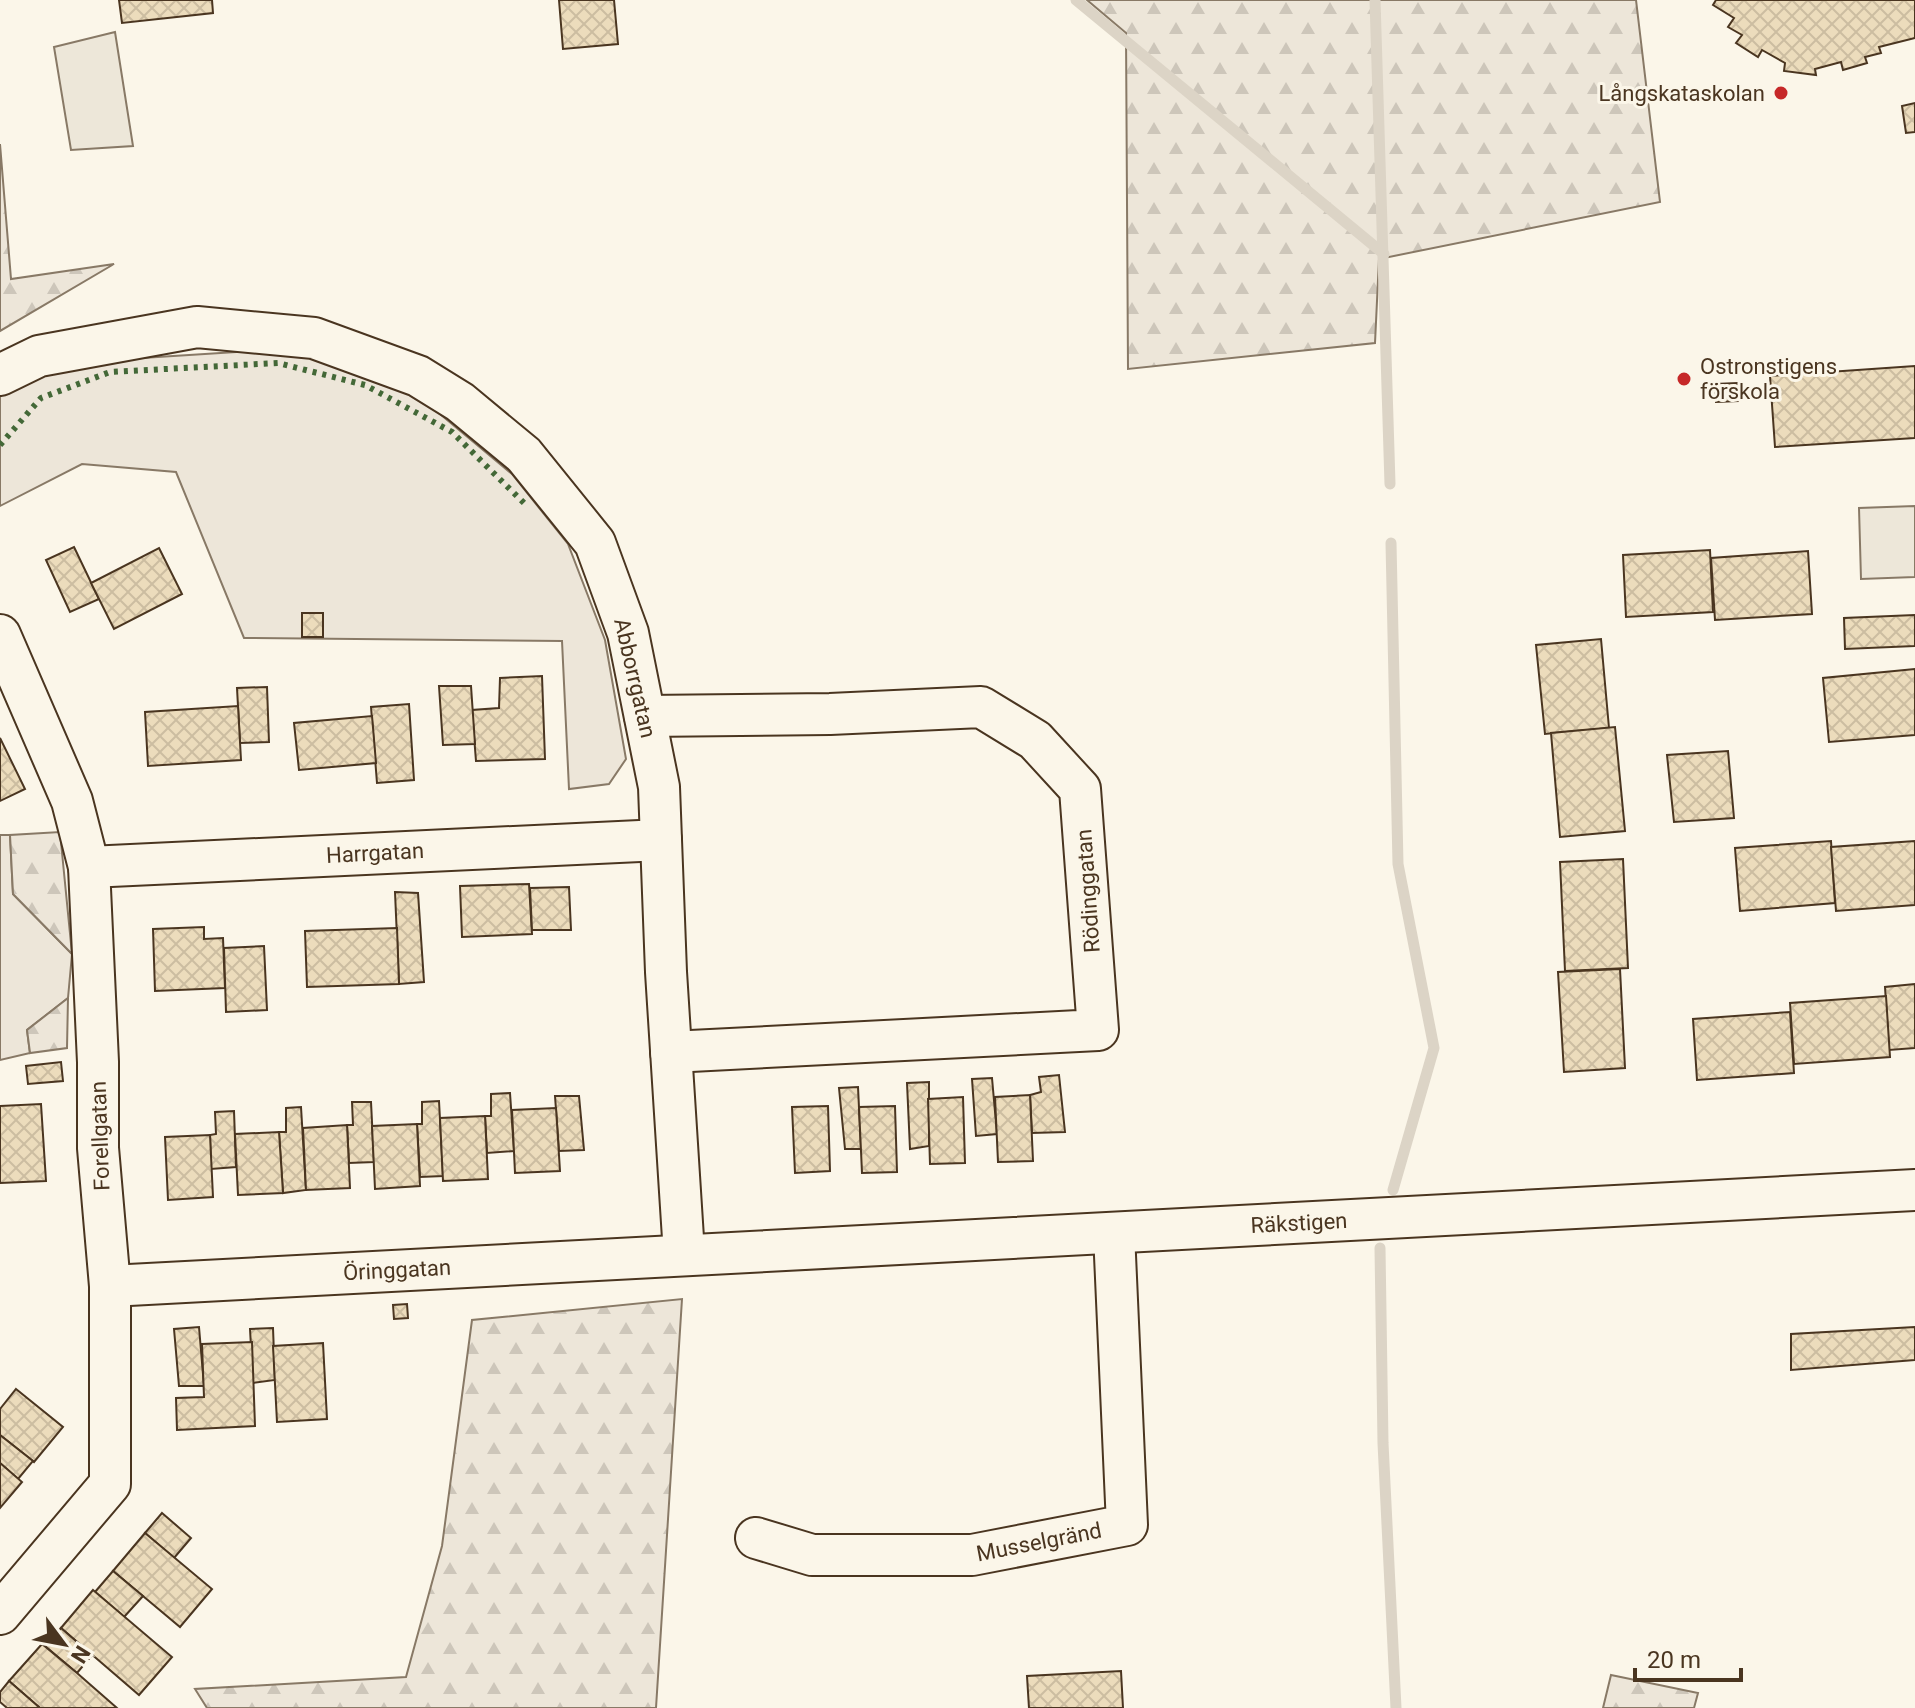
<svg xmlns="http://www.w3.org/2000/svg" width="1915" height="1708" viewBox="0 0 1915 1708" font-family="Roboto,sans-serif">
<defs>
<pattern id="forest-firs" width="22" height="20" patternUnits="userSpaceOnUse" patternTransform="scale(2)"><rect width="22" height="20" fill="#ede6d9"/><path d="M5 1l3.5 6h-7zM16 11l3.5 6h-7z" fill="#cdc6ba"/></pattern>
<pattern id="building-cross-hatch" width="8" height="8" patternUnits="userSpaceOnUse" patternTransform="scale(2)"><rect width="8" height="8" fill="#ecdcbc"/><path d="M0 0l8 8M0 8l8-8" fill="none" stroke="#ccbda1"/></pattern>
</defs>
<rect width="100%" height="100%" fill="#fbf6e9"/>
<g fill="#ede6d9" stroke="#887966" stroke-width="2">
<path d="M 301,348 L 416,394 L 512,474 L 568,544 L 605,640 L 626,759 L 609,784 L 569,789 L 562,641 L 244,638 L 176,472 L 82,464 L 0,506 L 0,388 L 79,362 Z"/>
<path d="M 0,835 L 10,835 L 13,894 L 72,954 L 68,998 L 27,1030 L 30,1053 L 0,1060 Z"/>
</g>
<g fill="url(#forest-firs)" stroke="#887966" stroke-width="2">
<path d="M 1087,0 L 1636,0 L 1660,202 L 1379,259 L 1375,343 L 1128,369 L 1126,33 Z"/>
<path d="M 0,144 L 11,279 L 114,264 L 0,331 Z"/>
<path d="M 60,832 L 72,954 L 13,894 L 10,835 Z"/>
<path d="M 68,998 L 67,1048 L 30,1053 L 27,1030 Z"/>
<path d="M 682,1299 L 656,1708 L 207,1708 L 195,1689 L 406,1677 L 442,1546 L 472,1320 Z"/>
<path d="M 1611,1675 L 1698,1693 L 1694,1708 L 1603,1708 Z"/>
</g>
<g fill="#ede7d9" stroke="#887966" stroke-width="2">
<path d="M 115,32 L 133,146 L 71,150 L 54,47 Z"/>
<path d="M 1915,506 L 1915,577 L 1861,579 L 1859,508 Z"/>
</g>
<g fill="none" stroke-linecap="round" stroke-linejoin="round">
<g stroke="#dcd4c6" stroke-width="11">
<path d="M 1076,0 L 1384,254"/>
<path d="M 1375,0 L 1390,484"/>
<path d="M 1391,543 L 1398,864 L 1434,1048 L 1393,1190"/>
<path d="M 1380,1248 L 1383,1443 L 1396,1708"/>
</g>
</g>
<g fill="url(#building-cross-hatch)" stroke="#4a3520" stroke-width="2">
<path d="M 119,0 L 212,0 L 213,13 L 122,23 Z"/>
<path d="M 559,0 L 614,0 L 618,44 L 563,49 Z"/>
<path d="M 1716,0 L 1915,0 L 1915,38 L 1879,47 L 1881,53 L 1865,57 L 1867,63 L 1843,70 L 1841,62 L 1815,69 L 1816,75 L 1784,71 L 1785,63 L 1762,50 L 1758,57 L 1736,43 L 1742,35 L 1728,27 L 1734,18 L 1713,5 Z"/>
<path d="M 1915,103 L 1915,132 L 1906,133 L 1902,106 Z"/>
<path d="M 1915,366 L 1915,438 L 1775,447 L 1770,376 Z"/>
<path d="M 1737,383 L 1738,401 L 1716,402 L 1715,384 Z"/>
<path d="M 74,547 L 99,599 L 70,612 L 46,560 Z"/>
<path d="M 159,548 L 182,594 L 114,629 L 91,583 Z"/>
<path d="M 1710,550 L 1713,612 L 1626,617 L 1623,555 Z"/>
<path d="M 1808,551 L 1812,614 L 1715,620 L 1711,558 Z"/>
<rect x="302" y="613" width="21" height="24"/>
<path d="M 1915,615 L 1915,646 L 1845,649 L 1844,618 Z"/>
<path d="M 1601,639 L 1609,728 L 1545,734 L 1536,645 Z"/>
<path d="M 1915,669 L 1915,735 L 1829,742 L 1823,678 Z"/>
<path d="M 542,676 L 545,759 L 476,761 L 472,710 L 499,708 L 500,678 Z"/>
<path d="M 439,686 L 471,686 L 475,744 L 443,745 Z"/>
<path d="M 267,687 L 269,742 L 240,743 L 237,688 Z"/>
<path d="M 409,704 L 414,780 L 377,783 L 371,707 Z"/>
<path d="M 238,706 L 241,760 L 148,766 L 145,712 Z"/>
<path d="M 372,716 L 376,763 L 299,770 L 294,723 Z"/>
<path d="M 1615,727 L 1625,831 L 1560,837 L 1551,733 Z"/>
<path d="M 0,738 L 25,789 L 0,801 Z"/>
<path d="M 1728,751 L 1734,818 L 1674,822 L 1667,755 Z"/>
<path d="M 1831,841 L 1835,903 L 1740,911 L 1735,848 Z"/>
<path d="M 1915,841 L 1915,905 L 1836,911 L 1831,847 Z"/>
<path d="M 1623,859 L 1628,968 L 1565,971 L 1560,862 Z"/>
<path d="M 529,884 L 532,934 L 462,937 L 460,886 Z"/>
<path d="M 569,887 L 571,930 L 532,930 L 530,888 Z"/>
<path d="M 395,892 L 418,893 L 424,982 L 399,984 Z"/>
<path d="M 204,927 L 204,939 L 223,938 L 225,988 L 155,991 L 153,929 Z"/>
<path d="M 397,928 L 399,984 L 307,987 L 305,931 Z"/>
<path d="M 264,946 L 267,1010 L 226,1012 L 224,948 Z"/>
<path d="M 1620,969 L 1625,1068 L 1564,1072 L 1558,972 Z"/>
<path d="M 1915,984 L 1915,1048 L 1889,1050 L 1885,987 Z"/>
<path d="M 1886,996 L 1890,1057 L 1794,1064 L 1790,1003 Z"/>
<path d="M 1790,1012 L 1794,1073 L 1697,1080 L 1693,1019 Z"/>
<path d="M 61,1062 L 63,1081 L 28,1084 L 26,1066 Z"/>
<path d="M 1059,1075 L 1065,1132 L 1032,1133 L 1030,1095 L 1041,1092 L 1039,1077 Z"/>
<path d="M 992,1078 L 997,1134 L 976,1136 L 972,1079 Z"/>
<path d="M 929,1082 L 929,1146 L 910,1149 L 907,1083 Z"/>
<path d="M 858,1087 L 861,1149 L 845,1149 L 839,1088 Z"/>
<path d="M 510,1093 L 514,1151 L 487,1153 L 485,1116 L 491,1116 L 491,1094 Z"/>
<path d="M 1030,1095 L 1033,1161 L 998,1162 L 995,1097 Z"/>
<path d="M 555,1096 L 579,1096 L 584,1150 L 559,1151 Z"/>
<path d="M 963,1097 L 965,1163 L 930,1164 L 928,1099 Z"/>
<path d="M 439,1101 L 443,1176 L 420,1177 L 417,1124 L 422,1124 L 422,1102 Z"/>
<path d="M 352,1102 L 371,1102 L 374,1162 L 349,1163 L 347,1125 L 353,1125 Z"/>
<path d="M 41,1104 L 46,1181 L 0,1183 L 0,1106 Z"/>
<path d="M 828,1106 L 830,1171 L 795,1173 L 792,1107 Z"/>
<path d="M 895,1106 L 897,1172 L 862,1173 L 859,1107 Z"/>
<path d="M 301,1107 L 306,1190 L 283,1193 L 279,1132 L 286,1132 L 286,1108 Z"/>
<path d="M 556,1108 L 560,1171 L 515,1173 L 512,1110 Z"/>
<path d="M 234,1111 L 236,1167 L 211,1169 L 210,1135 L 216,1134 L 215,1112 Z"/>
<path d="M 485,1116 L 488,1179 L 443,1181 L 440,1118 Z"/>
<path d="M 417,1124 L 420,1186 L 375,1189 L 372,1126 Z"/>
<path d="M 347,1125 L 350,1188 L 306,1190 L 303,1128 Z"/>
<path d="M 279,1132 L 283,1193 L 238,1195 L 235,1134 Z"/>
<path d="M 210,1135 L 213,1197 L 168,1200 L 165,1137 Z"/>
<path d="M 407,1304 L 408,1318 L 394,1319 L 393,1305 Z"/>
<path d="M 199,1327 L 204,1386 L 179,1386 L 174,1329 Z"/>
<path d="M 1915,1327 L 1915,1360 L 1791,1370 L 1791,1334 Z"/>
<path d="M 273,1328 L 275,1380 L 253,1383 L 250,1329 Z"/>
<path d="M 252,1342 L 255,1426 L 177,1430 L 176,1398 L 204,1397 L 202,1344 Z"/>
<path d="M 323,1343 L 327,1419 L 277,1422 L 273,1346 Z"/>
<path d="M 16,1389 L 63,1427 L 34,1462 L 0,1435 L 0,1409 Z"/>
<path d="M 0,1435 L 33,1461 L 18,1479 L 0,1463 Z"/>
<path d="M 0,1463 L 22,1482 L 0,1508 Z"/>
<path d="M 162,1513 L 191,1538 L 174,1558 L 145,1533 Z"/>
<path d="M 145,1533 L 212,1589 L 180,1627 L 113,1571 Z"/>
<path d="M 113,1571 L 143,1596 L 124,1617 L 95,1592 Z"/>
<path d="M 93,1590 L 172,1657 L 139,1695 L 61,1628 Z"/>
<path d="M 61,1628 L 92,1655 L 77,1673 L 45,1646 Z"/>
<path d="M 42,1644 L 77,1673 L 117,1708 L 40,1708 L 9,1681 Z"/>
<path d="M 1121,1671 L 1123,1708 L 1029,1708 L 1027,1676 Z"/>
<path d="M 9,1681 L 40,1708 L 7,1708 L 0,1702 L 0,1692 Z"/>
</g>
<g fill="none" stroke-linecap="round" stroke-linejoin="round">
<g stroke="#4a3520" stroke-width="44">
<g id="minor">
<path d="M 0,375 L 39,356 L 197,327 L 314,338 L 418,376 L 460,402 L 524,455 L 595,543 L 628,633 L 659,787 L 666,972 L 684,1254"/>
<path d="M 0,635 L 72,801 L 89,867 L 98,1062 L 98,1148 L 110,1286 L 110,1484 L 0,1614"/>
<path d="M 645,716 L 830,714 L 981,707 L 1035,740 L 1080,789 L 1098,1030 L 671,1052"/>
<path d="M 89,867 L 661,840"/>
<path d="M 110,1286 L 1915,1190"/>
<path d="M 756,1538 L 812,1555 L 972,1555 L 1127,1525 L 1114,1233"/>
</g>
</g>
<use href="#minor" stroke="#fbf6e9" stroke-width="40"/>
<path stroke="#436837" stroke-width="6" stroke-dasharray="4 6" stroke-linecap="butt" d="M 0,445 L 41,398 L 110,372 L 278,363 L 365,385 L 452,432 L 527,506"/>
</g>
<g fill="#c62828" stroke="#fbf6e9" stroke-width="3">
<circle cx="1781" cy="93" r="8"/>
<circle cx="1684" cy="379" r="8"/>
</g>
<g text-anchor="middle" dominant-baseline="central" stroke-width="6" stroke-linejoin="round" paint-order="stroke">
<g font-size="22" fill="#4a3520" stroke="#fbf6e9" text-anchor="end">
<text x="1765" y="93">Långskataskolan</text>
<text x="1700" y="366" text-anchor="start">Ostronstigens<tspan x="1700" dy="25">förskola</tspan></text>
</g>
<g font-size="22" fill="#4a3520" stroke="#fbf6e9">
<text transform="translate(635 678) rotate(77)">Abborrgatan</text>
<text transform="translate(375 853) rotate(-3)">Harrgatan</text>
<text transform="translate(1088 891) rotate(-94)">Rödinggatan</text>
<text transform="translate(100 1136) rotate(-92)">Forellgatan</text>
<text transform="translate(1299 1223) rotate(-3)">Räkstigen</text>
<text transform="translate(397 1270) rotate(-3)">Öringgatan</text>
<text transform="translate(1039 1542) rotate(-11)">Musselgränd</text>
</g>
</g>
<g transform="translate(64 1644) rotate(122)" stroke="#fbf6e9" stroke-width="6" paint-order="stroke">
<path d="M0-6L14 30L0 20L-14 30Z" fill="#4a3520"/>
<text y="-12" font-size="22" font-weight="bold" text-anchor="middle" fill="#4a3520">N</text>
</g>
<path d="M1635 1668v12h106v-12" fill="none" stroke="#4a3520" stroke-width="4"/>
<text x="1647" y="1668" font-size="24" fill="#4a3520" stroke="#fbf6e9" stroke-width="6" paint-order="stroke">20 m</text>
</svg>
